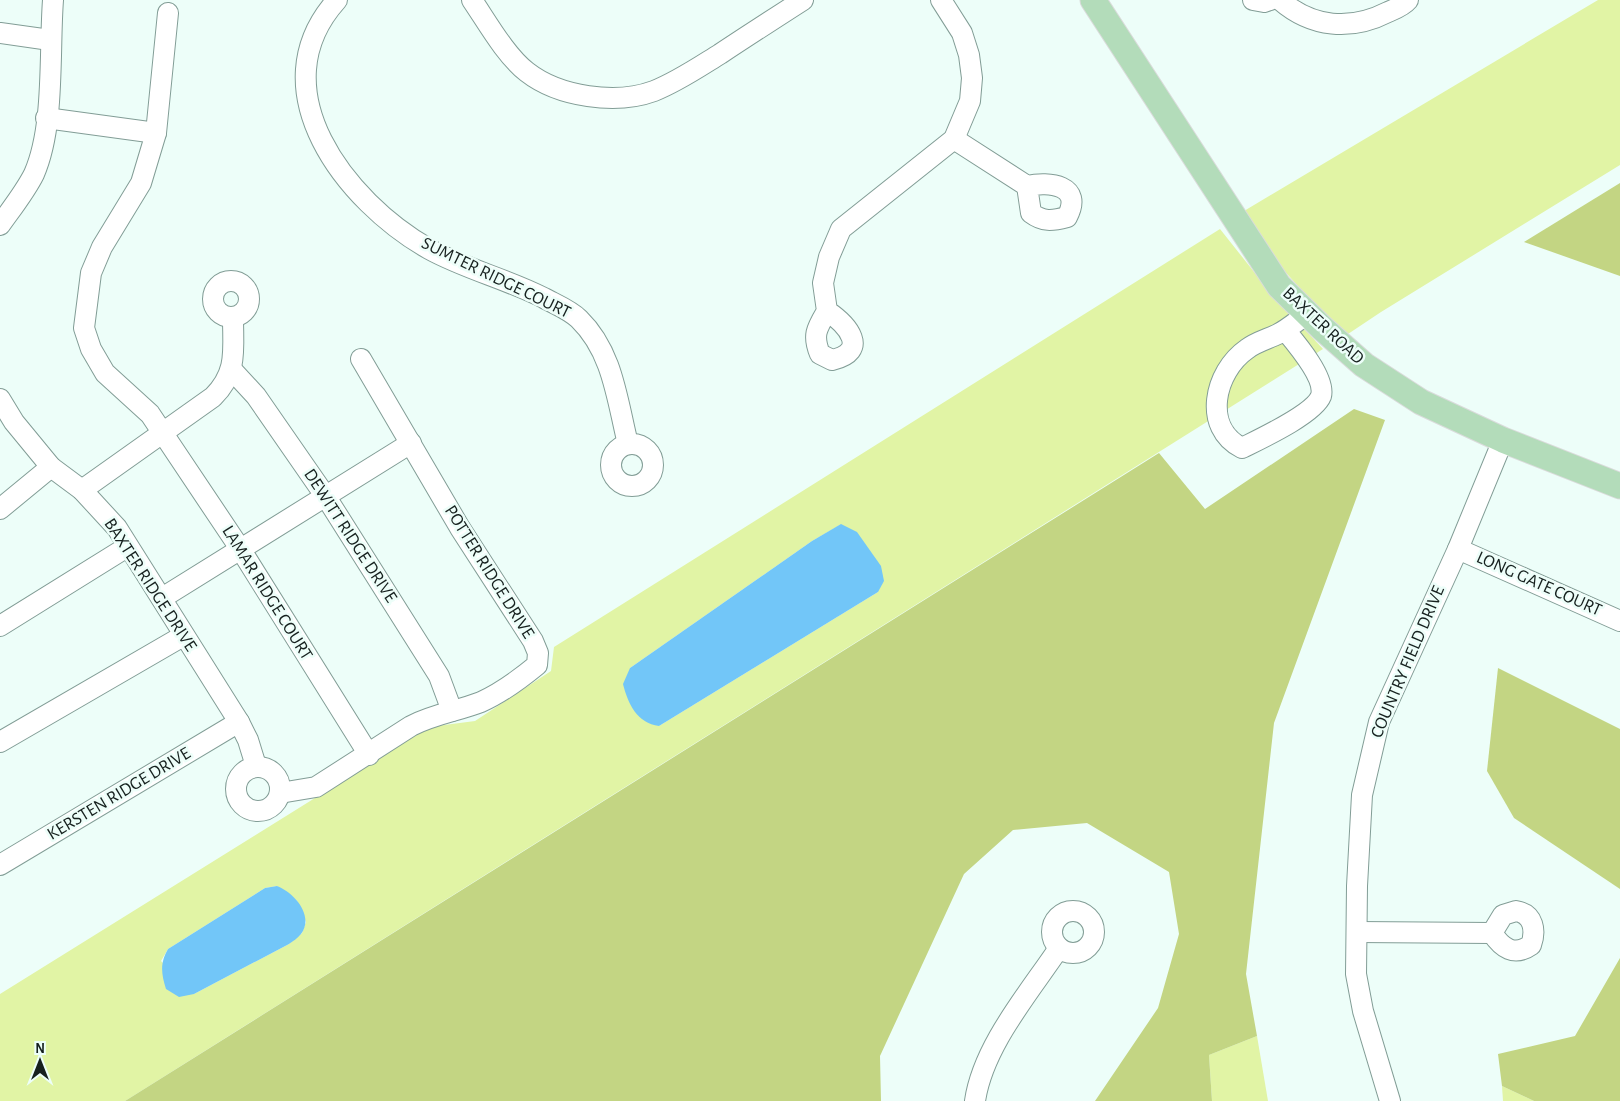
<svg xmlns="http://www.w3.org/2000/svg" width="1620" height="1101" viewBox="0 0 1620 1101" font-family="'Alegreya Sans',sans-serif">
<rect width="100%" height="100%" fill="#edfef9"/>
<g fill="#e1f4a5" fill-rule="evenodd">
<path d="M 1598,0 L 1620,0 L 1620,165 L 1381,312 L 1348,334 L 1314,304 L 1280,266 L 1244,211 Z"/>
<path d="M 1220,229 L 1270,292 L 1323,349 L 125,1101 L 0,1101 L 0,994 L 429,727 L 475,721 L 551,671 L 554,647 ZM 840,525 L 878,592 L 659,726 L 630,668 L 812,541 ZM 277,886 L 297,901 L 306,922 L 302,933 L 289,944 L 194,994 L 161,961 L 168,949 L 265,888 Z"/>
<path d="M 1257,1036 L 1268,1101 L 1212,1101 L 1209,1055 Z"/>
<path d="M 1502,1086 L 1534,1101 L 1503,1101 Z"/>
</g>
<g fill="#c3d583">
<path d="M 1620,183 L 1620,276 L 1524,242 Z"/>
<path d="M 1354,409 L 1385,420 L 1274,723 L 1246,974 L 1257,1036 L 1209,1055 L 1212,1101 L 1095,1101 L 1158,1008 L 1179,934 L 1169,872 L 1087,823 L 1013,830 L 964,874 L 880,1056 L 881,1101 L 125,1101 L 1159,453 L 1205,509 Z"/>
<path d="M 1498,668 L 1620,729 L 1620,889 L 1514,818 L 1487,771 Z"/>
<path d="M 1620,958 L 1620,1101 L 1534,1101 L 1502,1086 L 1498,1054 L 1575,1036 Z"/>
</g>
<g fill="#72c6f8">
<path d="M 841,524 L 857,532 L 881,566 L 884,581 L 878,592 L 659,726 C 637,723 628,704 623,684 L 630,668 L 812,541 Z"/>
<path d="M 277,886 C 293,892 315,915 301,934 C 298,938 293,941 289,944 L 194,994 L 179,997 L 166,989 C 161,973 160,963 168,949 L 265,888 Z"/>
</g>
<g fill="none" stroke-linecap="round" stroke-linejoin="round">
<g stroke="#829d96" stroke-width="22">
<g id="minor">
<path d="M 337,0 C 257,89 346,202 429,249 C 465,269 507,279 544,298 C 555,304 570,310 579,319 C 613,352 617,400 628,444"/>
<path d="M 472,0 C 487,22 506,56 527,72 C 559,97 616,105 654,91 C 677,82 699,67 720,54 C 747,36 775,18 803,0"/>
<path d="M 1253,0 L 1264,2 L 1270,0"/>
<path d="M 1280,0 C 1312,28 1351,31 1388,12 C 1395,9 1403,6 1408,0"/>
<path d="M 168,13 L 156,133 L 141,183 L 102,247 L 91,273 L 84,328 L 91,349 L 105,373 L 150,414 L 241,550 L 369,755"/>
<path d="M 0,33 L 50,40"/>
<path d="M 46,118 L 156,133"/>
<path d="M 954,139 L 1027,186 L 1031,213 C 1043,222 1052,221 1067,217 C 1084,185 1049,181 1027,186"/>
<path d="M 0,225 C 12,208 25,192 34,174 C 55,126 49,53 53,0"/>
<circle cx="231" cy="299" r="18"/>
<path d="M 827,311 C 848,325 870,351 832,360 L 820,354 C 812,335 817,328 827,311 L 823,283 L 829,257 L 841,229 L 954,139 L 970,101 L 972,78 L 969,55 L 962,33 L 941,0"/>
<path d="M 1285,330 C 1295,342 1326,378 1321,396 C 1314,414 1260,439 1242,448 C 1202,428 1214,372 1247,349 C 1256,342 1268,339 1278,334 C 1288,329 1297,321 1307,314"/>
<path d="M 232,370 L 256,396 L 326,497 L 439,676 L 452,711"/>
<path d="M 0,399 L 14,422 L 51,467 L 82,490 L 117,528 L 239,722 L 248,740 L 256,766"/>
<circle cx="632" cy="465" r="21"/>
<path d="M 82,490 L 213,397 C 238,372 233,350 233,318"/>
<path d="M 0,509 L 51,467"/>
<path d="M 1458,549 L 1620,621"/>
<path d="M 162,598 L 411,443"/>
<path d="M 0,626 L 127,547"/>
<path d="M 0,742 L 183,636"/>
<circle cx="258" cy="789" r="22"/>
<path d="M 280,793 L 316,787 L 411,726 C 434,714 458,711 481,702 C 501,693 520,679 537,665 L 538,653 L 533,641 L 460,528 L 361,359"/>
<path d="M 0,865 L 239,722"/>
<path d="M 1516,911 C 1534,914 1536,931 1531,945 C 1514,957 1502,948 1492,933 L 1503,915 Z"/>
<circle cx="1073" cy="932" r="21"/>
<path d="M 1357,932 L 1492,933"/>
<path d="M 975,1101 C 983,1046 1029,993 1059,948"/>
<path d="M 1390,1101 L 1363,1011 L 1356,974 L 1357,886 L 1362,795 L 1379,722 L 1458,549 L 1503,440"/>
</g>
</g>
<g stroke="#dadbdb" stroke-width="27">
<path id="major" d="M 1093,0 L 1279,286 L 1322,328 L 1364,365 L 1421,402 L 1503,440 L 1620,486"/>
</g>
<use href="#minor" stroke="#fff" stroke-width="20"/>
<use href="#major" stroke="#b3dcba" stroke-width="25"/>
</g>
<g text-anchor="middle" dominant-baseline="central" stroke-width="5" stroke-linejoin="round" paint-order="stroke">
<g font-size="18" fill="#16201e" stroke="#edfef9">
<text transform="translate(496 278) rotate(26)">SUMTER RIDGE COURT</text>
<text transform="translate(1323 326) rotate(43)">BAXTER ROAD</text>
<text transform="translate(350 536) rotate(57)">DEWITT RIDGE DRIVE</text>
<text transform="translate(489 572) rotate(58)">POTTER RIDGE DRIVE</text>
<text transform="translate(1539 584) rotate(24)">LONG GATE COURT</text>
<text transform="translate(150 585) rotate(57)">BAXTER RIDGE DRIVE</text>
<text transform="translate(267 593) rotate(58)">LAMAR RIDGE COURT</text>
<text transform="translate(1408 662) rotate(-67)">COUNTRY FIELD DRIVE</text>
<text transform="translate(119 794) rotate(-31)">KERSTEN RIDGE DRIVE</text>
</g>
</g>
<g transform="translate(40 1061)" stroke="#edfef9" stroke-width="4" paint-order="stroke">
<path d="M0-4L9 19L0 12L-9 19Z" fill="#16201e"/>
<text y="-8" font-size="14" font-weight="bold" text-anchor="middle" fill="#16201e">N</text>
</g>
</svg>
